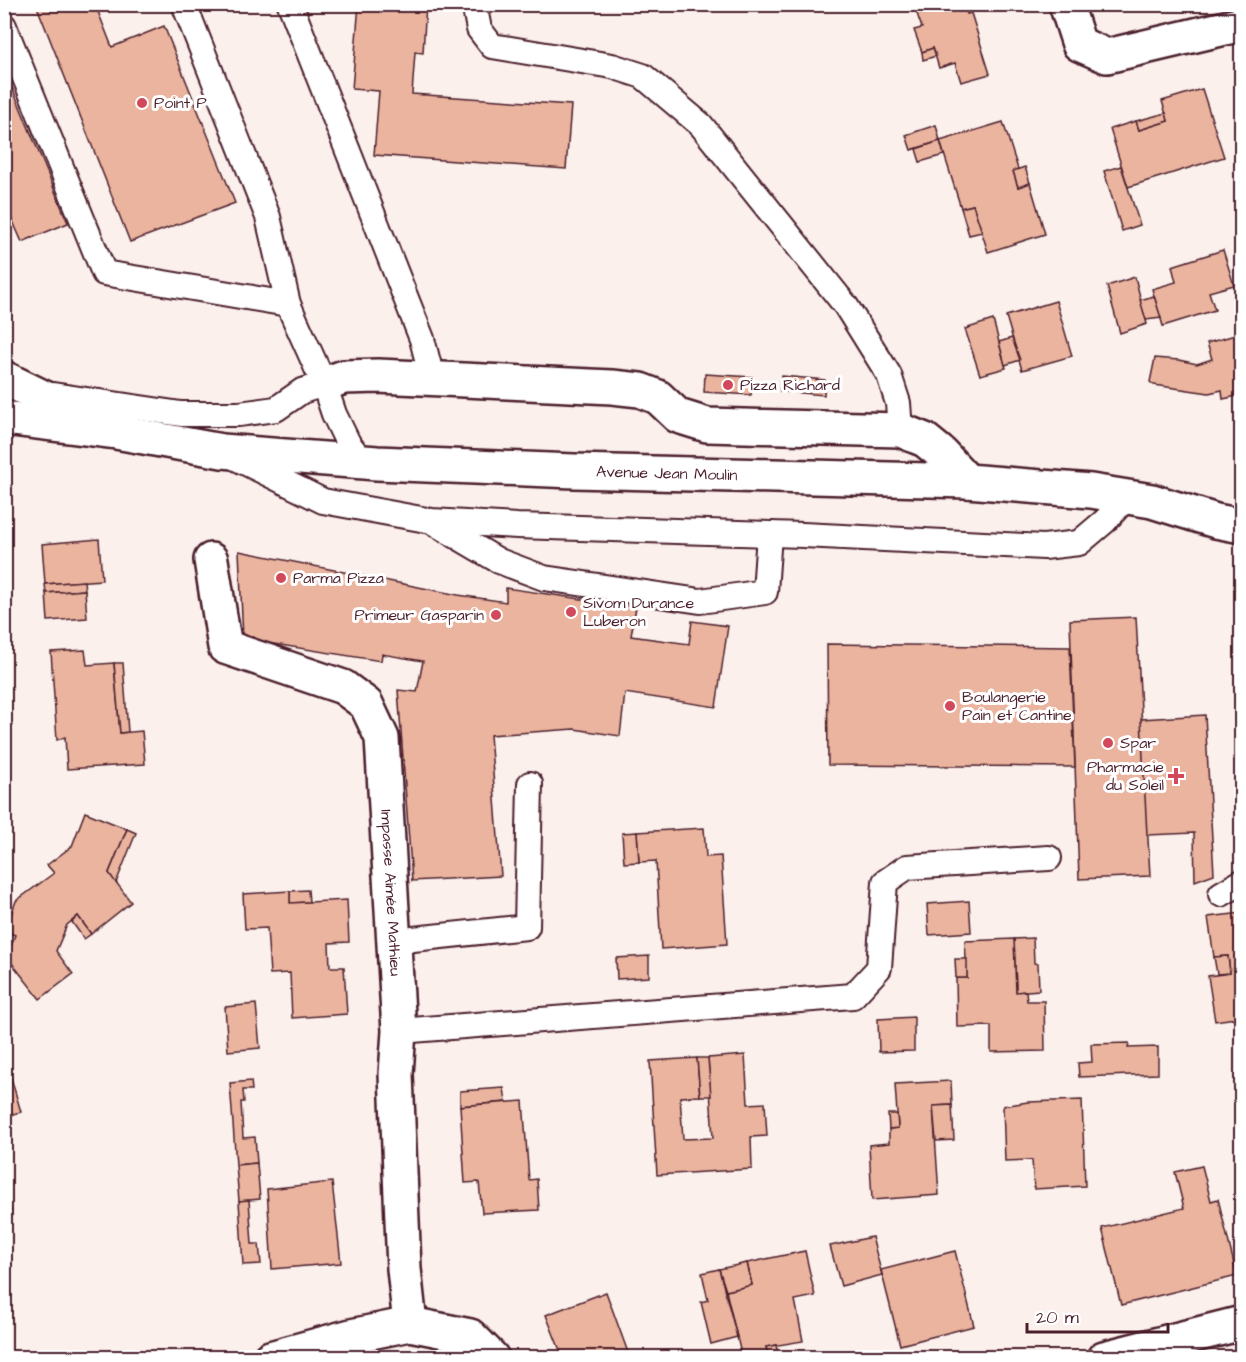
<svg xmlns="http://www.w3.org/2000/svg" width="1246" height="1362" viewBox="0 0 1246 1362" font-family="'Architects Daughter',sans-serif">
<rect width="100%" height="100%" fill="#fbf0ec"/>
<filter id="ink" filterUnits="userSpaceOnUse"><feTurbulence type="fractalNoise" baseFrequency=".0167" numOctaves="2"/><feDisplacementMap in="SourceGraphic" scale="12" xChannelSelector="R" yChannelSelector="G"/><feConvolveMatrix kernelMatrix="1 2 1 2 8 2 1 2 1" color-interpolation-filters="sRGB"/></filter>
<g filter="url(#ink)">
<g fill="#eab49f" stroke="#4a1f2b" stroke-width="1.5">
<path d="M 36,4 L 95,4 L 112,47 L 164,26 L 235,203 L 130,242 Z"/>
<path d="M 359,4 L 426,4 L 423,53 L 415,52 L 412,94 L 571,105 L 566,169 L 374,155 L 379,91 L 352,89 Z"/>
<path d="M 927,4 L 964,4 L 967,14 L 971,13 L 990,74 L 961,82 L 955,63 L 939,68 L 933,48 L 922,52 L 914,30 L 922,28 L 915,8 Z"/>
<path d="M 933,48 L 936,56 L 923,60 L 922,52 Z"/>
<path d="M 4,68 L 68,223 L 22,242 L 4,201 Z"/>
<path d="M 1202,89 L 1224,157 L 1128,187 L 1110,129 L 1136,121 L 1139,130 L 1168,121 L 1162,101 Z"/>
<path d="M 1166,113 L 1168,121 L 1139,130 L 1136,121 Z"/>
<path d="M 1003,122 L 1018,169 L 1013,171 L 1018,187 L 1030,183 L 1045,234 L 988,252 L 973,205 L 961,208 L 940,141 Z"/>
<path d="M 936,125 L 940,141 L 911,150 L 906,135 Z"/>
<path d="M 940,141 L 944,155 L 920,162 L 916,149 Z"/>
<path d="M 1121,166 L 1140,225 L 1122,231 L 1104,171 Z"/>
<path d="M 1025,167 L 1030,183 L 1018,187 L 1013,171 Z"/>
<path d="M 973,205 L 982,232 L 969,235 L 961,208 Z"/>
<path d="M 1223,250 L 1234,285 L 1209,292 L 1215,310 L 1163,326 L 1152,289 L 1176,282 L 1172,266 Z"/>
<path d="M 1135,277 L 1147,324 L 1120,333 L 1107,286 Z"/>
<path d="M 1154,296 L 1161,318 L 1146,320 L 1140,300 Z"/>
<path d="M 1056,301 L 1072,356 L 1022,370 L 1006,316 Z"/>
<path d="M 993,320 L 1006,368 L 980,375 L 965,329 Z"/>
<path d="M 1242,333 L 1242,395 L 1223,399 L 1222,390 L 1209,393 L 1154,385 L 1150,382 L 1155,358 L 1179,360 L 1197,364 L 1212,359 L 1207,343 Z"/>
<path d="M 1012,338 L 1020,360 L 1005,365 L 999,342 Z"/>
<path d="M 705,374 L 752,377 L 751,395 L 704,392 Z"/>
<path d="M 782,376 L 825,380 L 824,395 L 780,391 Z"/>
<path d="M 99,539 L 102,580 L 45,584 L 42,544 Z"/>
<path d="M 239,551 L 458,595 L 506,602 L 506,588 L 636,607 L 631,636 L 689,644 L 692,621 L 728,626 L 716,707 L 625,693 L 620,736 L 574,729 L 490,735 L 501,876 L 412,881 L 398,690 L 417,692 L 423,661 L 382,654 L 381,661 L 243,639 Z"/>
<path d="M 84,581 L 85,590 L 46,593 L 45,584 Z"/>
<path d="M 85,590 L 87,618 L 48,621 L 46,593 Z"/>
<path d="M 1136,617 L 1150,876 L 1079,879 L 1070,620 Z"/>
<path d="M 827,644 L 1070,647 L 1075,767 L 828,765 Z"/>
<path d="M 85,650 L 87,665 L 114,663 L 120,733 L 142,731 L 145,764 L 67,769 L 65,737 L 57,740 L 51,652 Z"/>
<path d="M 114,663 L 123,663 L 128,732 L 120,733 Z"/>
<path d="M 1205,715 L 1214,874 L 1195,881 L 1194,833 L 1147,835 L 1141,719 Z"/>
<path d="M 85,812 L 127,829 L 109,873 L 131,902 L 91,934 L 78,916 L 67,925 L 56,951 L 73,974 L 40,999 L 7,957 L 15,935 L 5,931 L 16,901 L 54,873 L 47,865 L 72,846 Z"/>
<path d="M 704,828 L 706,857 L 721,856 L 727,944 L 661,949 L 656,861 L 639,862 L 637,832 Z"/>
<path d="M 127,829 L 136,833 L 116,883 L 109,873 Z"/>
<path d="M 637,832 L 639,862 L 624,863 L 622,833 Z"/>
<path d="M 308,890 L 309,902 L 290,903 L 290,891 Z"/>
<path d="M 290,891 L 290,903 L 347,900 L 349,942 L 329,943 L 330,967 L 344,967 L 347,1014 L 292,1018 L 290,973 L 270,974 L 267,928 L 245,929 L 243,894 Z"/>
<path d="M 969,901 L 971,932 L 929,935 L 927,904 Z"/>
<path d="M 1242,913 L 1242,1017 L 1215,1021 L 1208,976 L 1230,973 L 1228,956 L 1214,957 L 1208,917 Z"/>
<path d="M 78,916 L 91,934 L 84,939 L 72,922 Z"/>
<path d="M 1033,938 L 1034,963 L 1038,964 L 1039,990 L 1016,992 L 1014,939 Z"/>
<path d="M 1014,939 L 1016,992 L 1026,991 L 1027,1001 L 1044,1001 L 1045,1051 L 991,1052 L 991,1026 L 957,1027 L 956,978 L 967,978 L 965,941 Z"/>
<path d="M 649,956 L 649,977 L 617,979 L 616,958 Z"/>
<path d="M 1228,956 L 1230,973 L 1217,974 L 1214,957 Z"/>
<path d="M 955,959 L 967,959 L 967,978 L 956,978 Z"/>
<path d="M 256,1004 L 260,1048 L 228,1051 L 225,1007 Z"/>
<path d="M 914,1017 L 914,1051 L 879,1052 L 878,1019 Z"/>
<path d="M 1129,1043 L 1128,1048 L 1158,1047 L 1158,1074 L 1079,1077 L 1078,1063 L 1092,1062 L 1091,1044 Z"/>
<path d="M 745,1055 L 748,1104 L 765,1103 L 767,1136 L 751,1137 L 752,1169 L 657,1175 L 650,1061 L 697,1058 L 700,1096 L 680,1097 L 683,1139 L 713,1138 L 708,1058 Z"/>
<path d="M 697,1058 L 708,1058 L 711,1096 L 700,1096 Z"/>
<path d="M 7,1064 L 21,1112 L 4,1117 L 4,1065 Z"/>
<path d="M 251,1081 L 252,1090 L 243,1090 L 244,1102 L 241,1102 L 243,1138 L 255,1137 L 257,1163 L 236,1165 L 230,1083 Z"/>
<path d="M 951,1081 L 952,1105 L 933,1106 L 939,1195 L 872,1200 L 869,1145 L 889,1143 L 889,1129 L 898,1128 L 895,1084 Z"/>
<path d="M 504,1088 L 506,1102 L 460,1106 L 460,1091 Z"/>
<path d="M 1082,1100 L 1085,1186 L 1034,1189 L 1032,1160 L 1005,1161 L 1003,1106 L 1028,1102 Z"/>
<path d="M 523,1101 L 529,1180 L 537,1179 L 539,1210 L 482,1213 L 479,1182 L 465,1183 L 460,1106 Z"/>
<path d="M 952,1105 L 954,1140 L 936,1141 L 933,1106 Z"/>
<path d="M 888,1114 L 897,1114 L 898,1128 L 889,1129 Z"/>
<path d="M 257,1163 L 260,1199 L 239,1201 L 236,1165 Z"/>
<path d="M 1202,1166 L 1211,1201 L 1218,1199 L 1237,1276 L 1121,1305 L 1102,1228 L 1184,1208 L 1175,1172 Z"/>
<path d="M 332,1182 L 341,1263 L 272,1269 L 267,1189 Z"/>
<path d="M 4,1186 L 11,1211 L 4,1212 Z"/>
<path d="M 249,1200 L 252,1244 L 259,1244 L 261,1264 L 243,1265 L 239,1201 Z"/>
<path d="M 872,1237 L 882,1275 L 841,1286 L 830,1246 Z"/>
<path d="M 805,1251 L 815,1296 L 795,1300 L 803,1341 L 766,1347 L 769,1358 L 742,1358 L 726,1291 L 752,1285 L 747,1263 Z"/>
<path d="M 955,1251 L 974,1326 L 900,1345 L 881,1270 Z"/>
<path d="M 747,1263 L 752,1285 L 726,1291 L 719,1269 Z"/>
<path d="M 719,1269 L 737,1337 L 711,1344 L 701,1302 L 708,1300 L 702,1273 Z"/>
<path d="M 606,1292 L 630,1358 L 563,1358 L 546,1315 Z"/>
<path d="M 776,1345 L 779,1358 L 769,1358 L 766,1347 Z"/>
</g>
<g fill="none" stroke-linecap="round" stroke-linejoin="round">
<g stroke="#4a1f2b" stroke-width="28">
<g id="lane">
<path d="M 184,4 L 268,217 L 288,304 L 324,384 L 334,414 L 348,443 L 362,461"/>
<path d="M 290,4 L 422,339 L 432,378"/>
<path d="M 474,4 L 479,29 L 492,46 L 612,66 L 643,76 L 701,125 L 846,306 L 889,375 L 898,403 L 900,430"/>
<path d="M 4,26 L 104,273 L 288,304"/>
<path d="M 53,395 L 181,414 L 239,414 L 276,409 L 302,391 L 324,384"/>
<path d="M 232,456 L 323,501 L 432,521 L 517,526 L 803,535 L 1044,547 L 1079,543 L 1105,521 L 1127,497"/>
<path d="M 436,524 L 499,561 L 544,578 L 700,601 L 765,592 L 769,534"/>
<path d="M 1221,894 L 1242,882"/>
<path d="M 394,941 L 527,927 L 530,784"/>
<path d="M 399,1031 L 853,996 L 879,968 L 885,882 L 907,867 L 1049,858"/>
</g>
</g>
<g stroke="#4a1f2b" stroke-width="38">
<g id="street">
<path d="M 1066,4 L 1079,44 L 1107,56 L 1242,24"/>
<path d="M 324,384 L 344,377 L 378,376 L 612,387 L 640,390 L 658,397 L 678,416 L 707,425 L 900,430 L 925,440 L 941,453 L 967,481"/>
<path id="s1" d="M 211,560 L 225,647 L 343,687 L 366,704 L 382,738 L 399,1031 L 396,1074 L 404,1269 L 410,1324"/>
<path d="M 270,1358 L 351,1336 L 410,1324 L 470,1336 L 492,1358"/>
<path d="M 1104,1358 L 1242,1323"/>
</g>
</g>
<g stroke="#4a1f2b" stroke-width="38">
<g id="primary">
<path d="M 4,378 L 92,421"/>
<path id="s2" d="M 4,418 L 116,432 L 222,451 L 377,463 L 574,471 L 967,481 L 1091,491 L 1152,501 L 1216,521 L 1242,526"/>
</g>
</g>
<use href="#lane" stroke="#fff" stroke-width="24"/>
<use href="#street" stroke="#fff" stroke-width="33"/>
<use href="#primary" stroke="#fff" stroke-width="33"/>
</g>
</g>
<g fill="#d1495b" stroke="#fff" stroke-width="2">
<circle cx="142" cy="103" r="6"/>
<circle cx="728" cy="385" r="6"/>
<circle cx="281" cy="578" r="6"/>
<circle cx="571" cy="612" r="6"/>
<circle cx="496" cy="615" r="6"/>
<circle cx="950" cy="706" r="6"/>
<circle cx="1108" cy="743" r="6"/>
<path d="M1173 767h6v6h6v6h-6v6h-6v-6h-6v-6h6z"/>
</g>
<g text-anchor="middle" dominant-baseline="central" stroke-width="6" stroke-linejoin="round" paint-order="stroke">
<g font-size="16" fill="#4a1f2b" stroke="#fff" text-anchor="start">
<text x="154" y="103">Point P</text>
<text x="740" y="385">Pizza Richard</text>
<text x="293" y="578">Parma Pizza</text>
<text x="583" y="603">Sivom Durance<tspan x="583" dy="18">Luberon</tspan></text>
<text x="484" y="615" text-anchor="end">Primeur Gasparin</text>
<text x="962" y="697">Boulangerie<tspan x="962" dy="18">Pain et Cantine</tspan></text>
<text x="1120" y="743">Spar</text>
<text x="1164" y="767" text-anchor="end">Pharmacie<tspan x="1164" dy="18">du Soleil</tspan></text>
</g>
<g font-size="16" fill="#4a1f2b" stroke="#fff">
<text stroke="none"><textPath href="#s2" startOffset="666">Avenue Jean Moulin</textPath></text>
<text stroke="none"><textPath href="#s1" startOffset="434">Impasse Aimée Mathieu</textPath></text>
</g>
</g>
<rect width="1246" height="1362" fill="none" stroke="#fff" stroke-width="24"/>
<rect x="12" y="12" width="1222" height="1338" fill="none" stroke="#4a1f2b" stroke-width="2" filter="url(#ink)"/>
<path d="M1027 1323v9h141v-9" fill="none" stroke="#4a1f2b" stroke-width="3"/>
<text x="1036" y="1323" font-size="18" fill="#4a1f2b" stroke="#ffffff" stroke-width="4.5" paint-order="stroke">20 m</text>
</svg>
